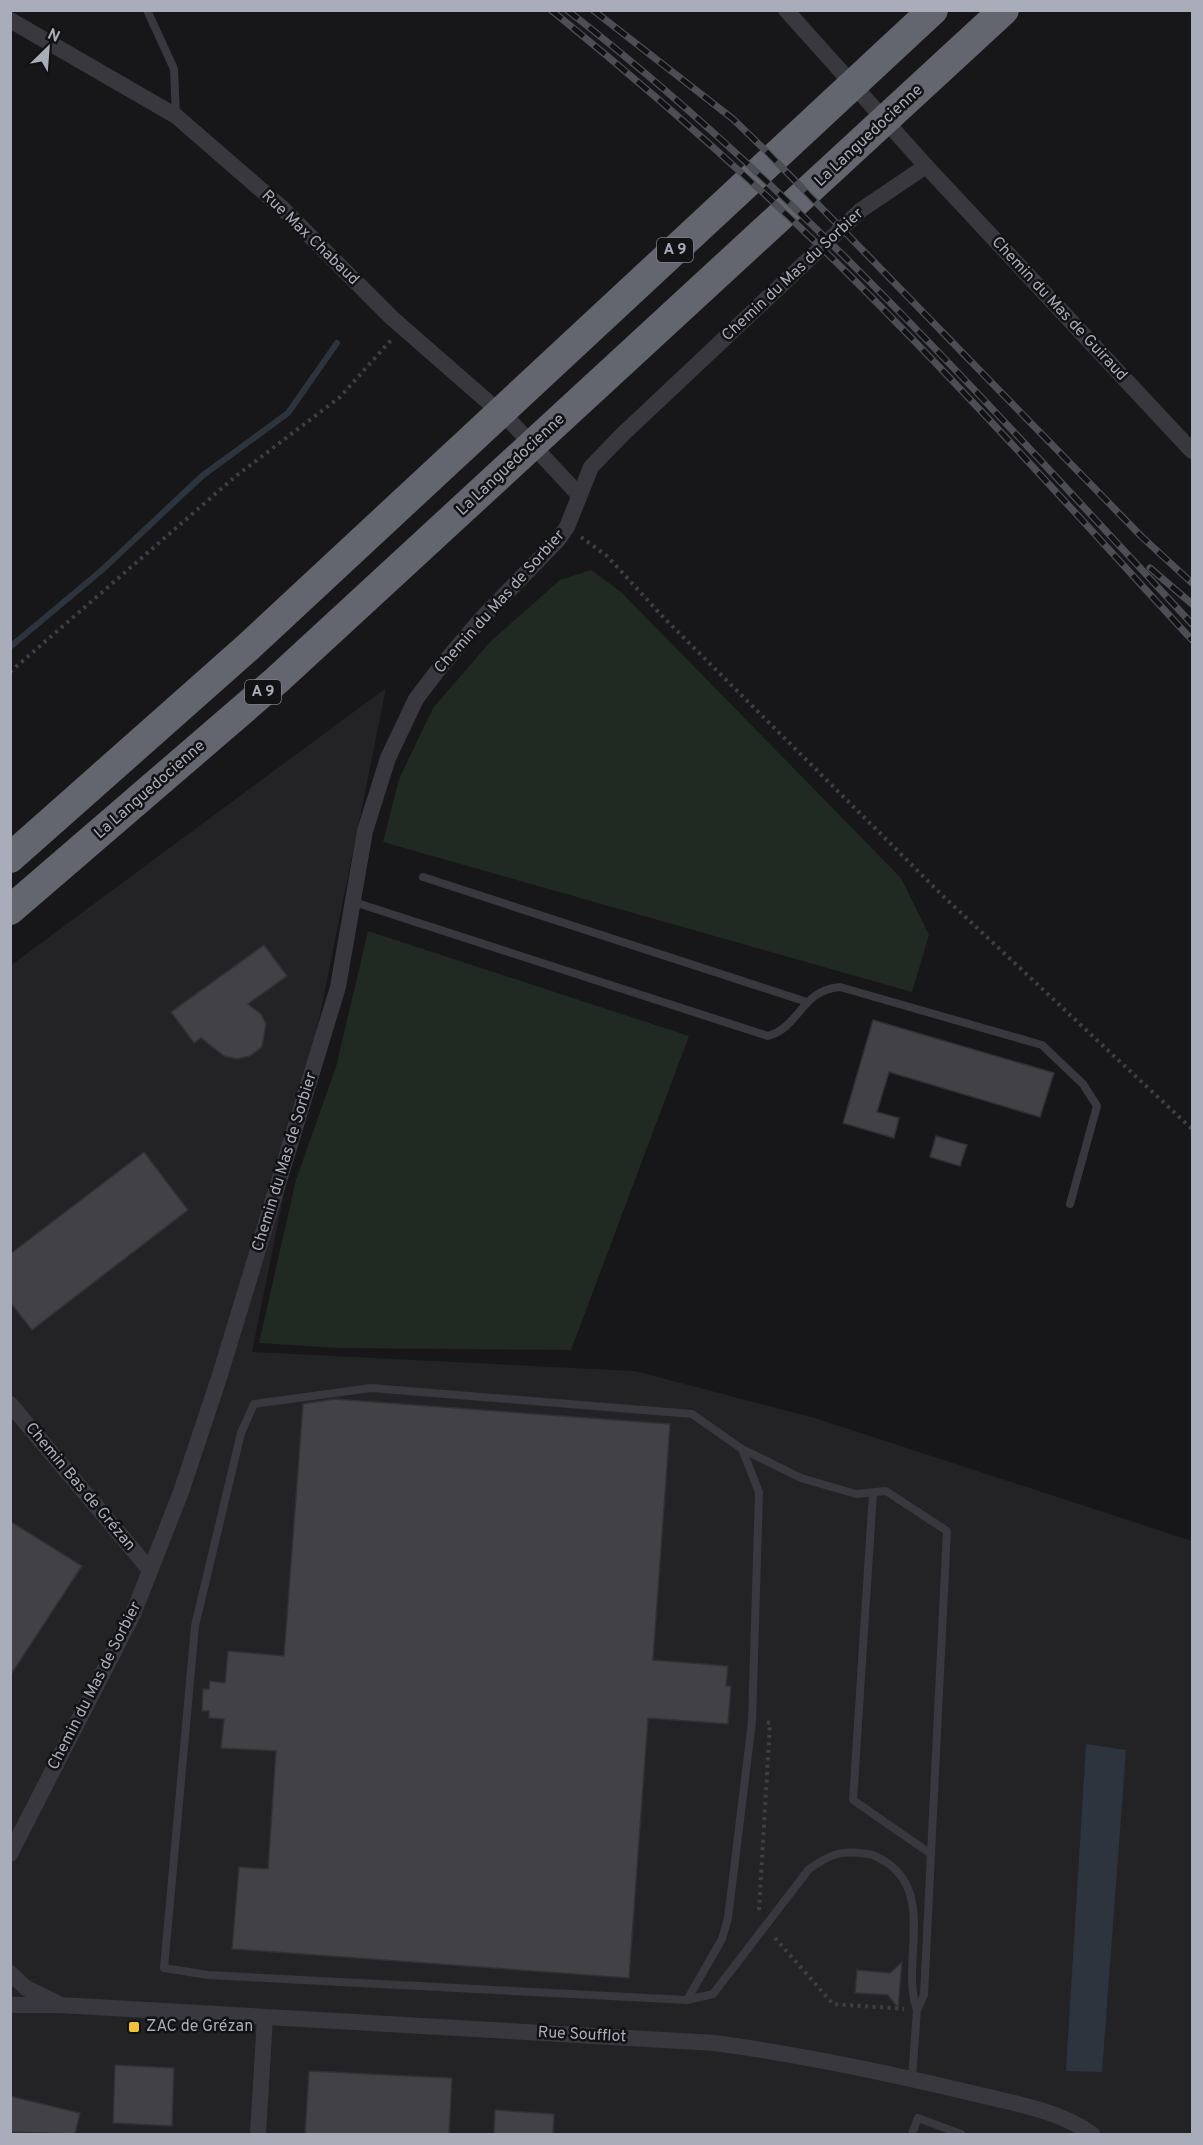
<svg xmlns="http://www.w3.org/2000/svg" width="1203" height="2145" viewBox="0 0 1203 2145" font-family="Overpass,sans-serif">
<rect width="100%" height="100%" fill="#171719"/>
<path fill="#232326" d="M 386,688 L 252,1352 L 635,1371 L 818,1419 L 1192,1541 L 1192,2134 L 11,2134 L 10,966 Z"/>
<g fill="#212923">
<path d="M 591,570 L 621,592 L 901,878 L 929,935 L 912,992 L 383,842 L 399,779 L 433,708 L 490,642 L 560,580 Z"/>
<path d="M 368,931 L 689,1036 L 571,1350 L 339,1348 L 259,1343 L 296,1180 L 336,1067 Z"/>
</g>
<path fill="#2d343d" d="M 1086,1744 L 1126,1750 L 1102,2072 L 1066,2071 Z"/>
<g fill="none" stroke-linecap="round" stroke-linejoin="round">
<path stroke="#2d343d" stroke-width="6" d="M 10,647 L 102,570 L 202,476 L 288,413 L 337,343"/>
</g>
<g fill="#414146" stroke="#313135" stroke-width="1.5">
<path d="M 264,945 L 287,976 L 248,1004 L 261,1014 L 266,1024 L 262,1047 L 250,1056 L 237,1059 L 224,1056 L 201,1038 L 194,1043 L 171,1012 Z"/>
<path d="M 873,1020 L 1054,1073 L 1040,1117 L 889,1072 L 877,1112 L 899,1118 L 894,1138 L 843,1123 Z"/>
<path d="M 936,1136 L 967,1145 L 960,1166 L 930,1157 Z"/>
<path d="M 144,1152 L 188,1210 L 32,1330 L 10,1302 L 10,1254 Z"/>
<path d="M 334,1399 L 670,1424 L 653,1660 L 728,1666 L 726,1686 L 731,1686 L 728,1724 L 648,1718 L 629,1978 L 232,1949 L 239,1867 L 268,1869 L 276,1751 L 221,1748 L 224,1719 L 209,1718 L 209,1711 L 202,1711 L 203,1689 L 209,1689 L 210,1681 L 225,1683 L 228,1651 L 284,1656 L 303,1404 Z"/>
<path d="M 10,1521 L 82,1566 L 10,1676 Z"/>
<path d="M 902,1962 L 898,2008 L 888,1995 L 855,1993 L 857,1970 L 890,1973 Z"/>
<path d="M 115,2065 L 174,2068 L 172,2126 L 113,2123 Z"/>
<path d="M 309,2071 L 452,2078 L 449,2134 L 305,2134 Z"/>
<path d="M 10,2096 L 80,2113 L 75,2134 L 10,2132 Z"/>
<path d="M 495,2110 L 554,2114 L 553,2134 L 494,2134 Z"/>
</g>
<g fill="none" stroke-linecap="round" stroke-linejoin="round">
<g stroke="#3e3f45" stroke-width="4" stroke-dasharray="3 4.5" stroke-linecap="butt">
<path d="M 581,537 L 607,556 L 664,618 L 943,896 L 1192,1129"/>
<path d="M 10,672 L 236,476 L 340,397 L 392,339"/>
<path d="M 759,1910 L 770,1723 L 764,1722"/>
<path d="M 775,1938 L 833,2004 L 904,2009"/>
</g>
<g stroke="#38383e" stroke-width="8">
<path d="M 147,10 L 174,69 L 176,116"/>
<path d="M 423,877 L 807,1002"/>
<path d="M 354,902 L 768,1036 C 800,1027 801,990 840,987 L 1042,1045 L 1083,1084 L 1097,1106 L 1070,1204"/>
<path d="M 873,1493 L 853,1800 L 931,1854"/>
<path d="M 687,2000 L 722,1939 L 728,1918 L 752,1722 L 759,1492 L 742,1449"/>
<path d="M 912,2078 L 917,2010 L 924,1995 L 947,1531 L 886,1491 L 856,1494 L 801,1478 L 742,1449 L 692,1414 L 371,1388 L 254,1404 L 241,1433 L 195,1626 L 164,1968 L 208,1975 L 687,2000 L 713,1994 L 809,1869 C 832,1853 842,1850 869,1854 C 876,1855 880,1859 886,1862 C 936,1895 900,1964 917,2010"/>
<path d="M 912,2134 L 918,2118 L 961,2134"/>
</g>
<g stroke="#38383e" stroke-width="16">
<path d="M 786,10 L 926,166 L 1192,451"/>
<path d="M 10,20 L 176,116 L 281,207 L 392,318 L 510,421 L 579,495"/>
<path d="M 10,1404 L 150,1570"/>
<path d="M 10,1854 L 133,1614 L 181,1492 L 219,1378 L 338,987 L 365,831 L 388,758 L 416,699 L 438,670 L 482,618 L 558,540 L 567,527 L 591,467 L 623,434 L 861,210 L 926,166"/>
<path d="M 10,1973 L 26,1988 L 57,2003"/>
<path d="M 10,2005 L 60,2005 L 715,2043 C 803,2055 889,2073 976,2094 C 1016,2104 1058,2110 1092,2134"/>
<path d="M 258,2134 L 265,2017"/>
</g>
<g stroke="#64666f" stroke-width="30">
<path d="M 10,858 L 247,648 L 933,10"/>
<path d="M 10,910 L 277,680 L 1004,10"/>
</g>
<g stroke="#4d4e55" stroke-width="7">
<g id="rail">
<path d="M 551,10 C 649,89 745,173 836,262 C 959,383 1075,513 1192,640"/>
<path d="M 567,10 C 799,190 993,410 1192,624"/>
<path d="M 593,10 L 733,119 L 766,151 L 1142,537 L 1192,583"/>
<path d="M 1150,568 L 1192,604"/>
</g>
</g>
<use href="#rail" stroke="#121214" stroke-width="4.5" stroke-dasharray="14" stroke-linecap="butt"/>
</g>
<rect fill="#f1c437" stroke="#121214" stroke-width="2" x="128" y="2021" width="12" height="12" rx="3"/>
<g text-anchor="middle" dominant-baseline="central" stroke-width="5" stroke-linejoin="round" paint-order="stroke">
<g fill="#121214" stroke="#7c7e88" stroke-width="1.5">
<rect x="657" y="238" width="36" height="24" rx="4.5"/>
<rect x="245" y="680" width="36" height="24" rx="4.5"/>
</g>
<g font-size="15" font-weight="bold" fill="#a9acb9">
<text x="675" y="250">A 9</text>
<text x="263" y="692">A 9</text>
</g>
<g font-size="16" fill="#a9acb9" stroke="#121214">
<text transform="translate(869 136) rotate(-43)">La Languedocienne</text>
<text transform="translate(310 238) rotate(44)">Rue Max Chabaud</text>
<text transform="translate(793 275) rotate(-43)">Chemin du Mas du Sorbier</text>
<text transform="translate(1059 309) rotate(47)">Chemin du Mas de Guiraud</text>
<text transform="translate(511 465) rotate(-43)">La Languedocienne</text>
<text transform="translate(500 602) rotate(-48)">Chemin du Mas de Sorbier</text>
<text transform="translate(150 790) rotate(-41)">La Languedocienne</text>
<text transform="translate(285 1162) rotate(-73)">Chemin du Mas de Sorbier</text>
<text transform="translate(80 1487) rotate(50)">Chemin Bas de Grézan</text>
<text transform="translate(95 1686) rotate(-63)">Chemin du Mas de Sorbier</text>
<text transform="translate(582 2035) rotate(3)">Rue Soufflot</text>
</g>
<g font-size="16" fill="#a9acb9" stroke="#121214" text-anchor="start">
<text x="146" y="2027">ZAC de Grézan</text>
</g>
</g>
<rect width="1203" height="2145" fill="none" stroke="#a9acb9" stroke-width="24"/>
<g transform="translate(48 48) rotate(25)" stroke="#121214" stroke-width="4.5" paint-order="stroke">
<path d="M0-4.5L10 22L0 15L-10 22Z" fill="#a9acb9"/>
<text y="-9" font-size="16" font-weight="bold" text-anchor="middle" fill="#a9acb9">N</text>
</g>
</svg>
